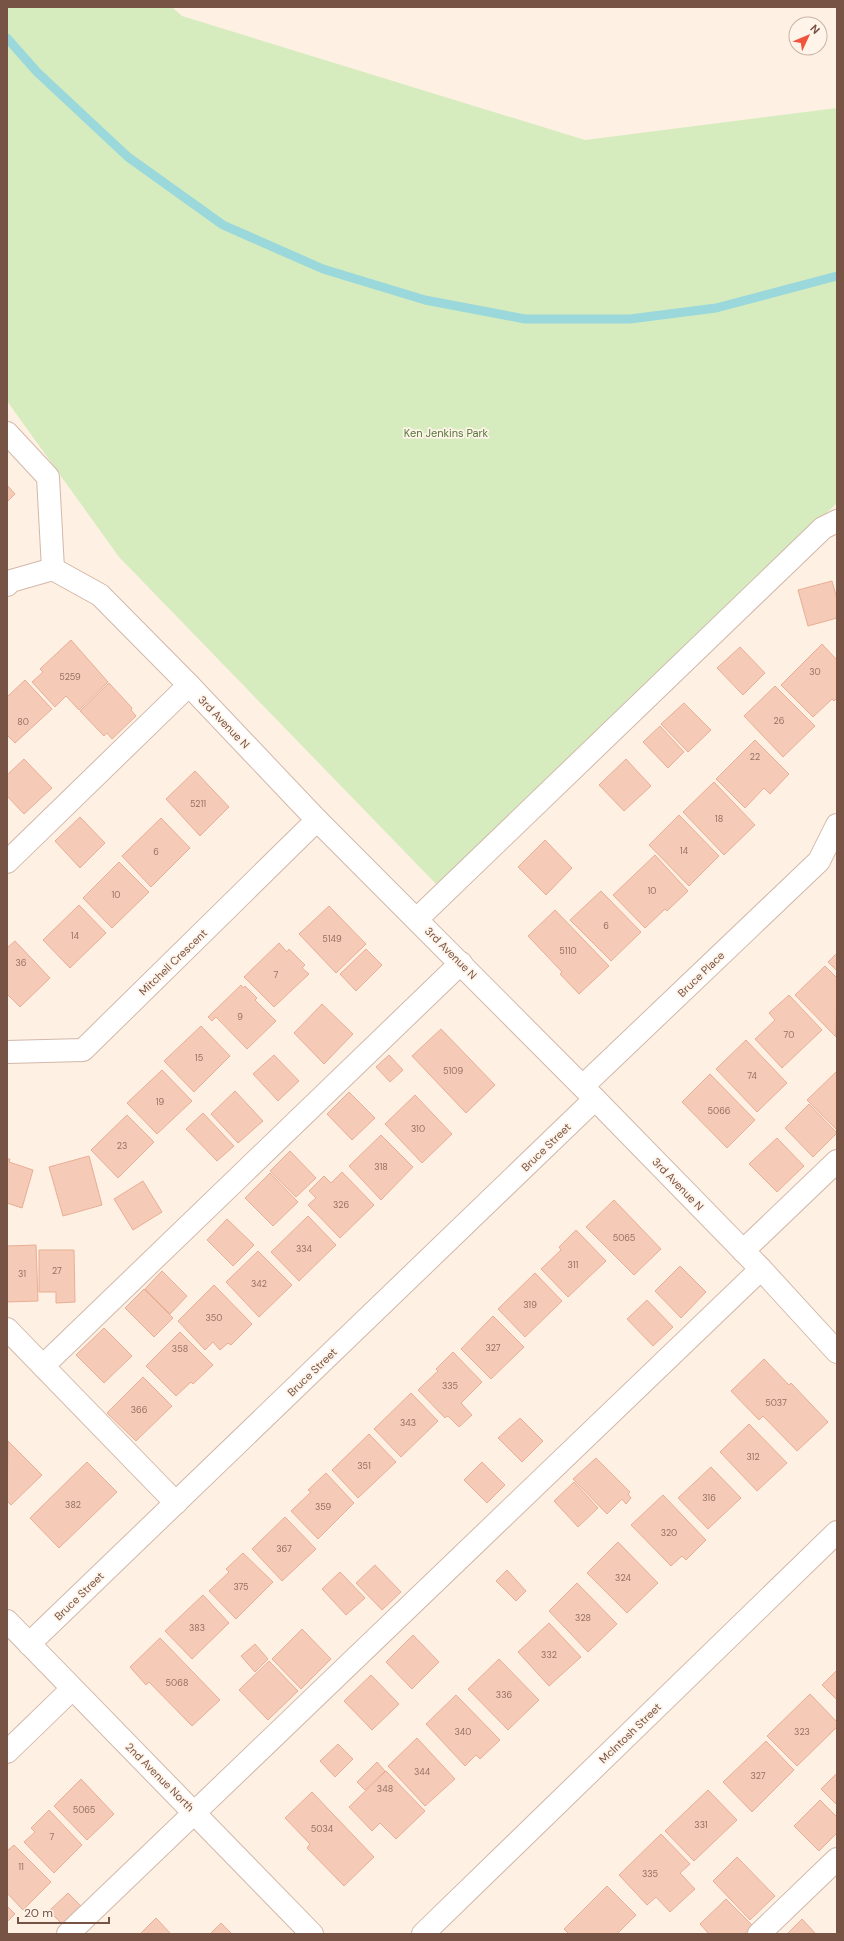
<svg xmlns="http://www.w3.org/2000/svg" width="844" height="1941" viewBox="0 0 844 1941" font-family="'DM Sans',sans-serif">
<rect width="100%" height="100%" fill="#fef0e2"/>
<path fill="#d6ecbf" d="M 7,7 L 172,7 L 182,16 L 585,140 L 837,108 L 837,503 L 437,885 L 119,557 L 7,401 Z"/>
<g fill="none" stroke-linecap="round" stroke-linejoin="round">
<path stroke="#9ad8db" stroke-width="9" d="M 7,38 L 37,72 L 128,157 L 223,225 L 323,269 L 425,300 L 525,319 L 630,319 L 716,308 L 837,276"/>
</g>
<g fill="#f5cab7" stroke="#e9ae96">
<path d="M 7,485 L 15,494 L 7,502 Z"/>
<path d="M 832,581 L 837,599 L 837,618 L 808,626 L 798,590 Z"/>
<path d="M 71,640 L 108,682 L 79,710 L 66,696 L 55,707 L 32,682 L 43,672 L 40,669 Z"/>
<path d="M 822,644 L 837,660 L 837,698 L 834,701 L 832,699 L 813,717 L 781,685 Z"/>
<path d="M 740,647 L 765,673 L 743,695 L 717,668 Z"/>
<path d="M 25,680 L 52,709 L 15,743 L 7,735 L 7,697 Z"/>
<path d="M 109,683 L 132,708 L 131,710 L 136,716 L 112,739 L 107,733 L 104,736 L 80,711 Z"/>
<path d="M 775,686 L 815,726 L 783,757 L 744,716 Z"/>
<path d="M 684,703 L 711,730 L 688,752 L 661,724 Z"/>
<path d="M 660,726 L 684,752 L 668,768 L 643,742 Z"/>
<path d="M 755,740 L 789,774 L 770,794 L 764,788 L 745,808 L 716,779 Z"/>
<path d="M 24,759 L 52,788 L 24,814 L 7,796 L 7,775 Z"/>
<path d="M 626,759 L 651,786 L 624,811 L 599,785 Z"/>
<path d="M 195,771 L 229,807 L 200,836 L 166,799 Z"/>
<path d="M 714,782 L 755,825 L 724,855 L 683,812 Z"/>
<path d="M 679,815 L 719,856 L 689,886 L 649,845 Z"/>
<path d="M 80,817 L 105,843 L 80,868 L 55,841 Z"/>
<path d="M 161,818 L 190,848 L 151,887 L 122,856 Z"/>
<path d="M 545,840 L 572,868 L 546,895 L 518,867 Z"/>
<path d="M 655,855 L 688,891 L 667,911 L 665,909 L 645,928 L 613,895 Z"/>
<path d="M 119,862 L 149,892 L 112,928 L 83,898 Z"/>
<path d="M 601,891 L 641,932 L 611,961 L 570,920 Z"/>
<path d="M 79,905 L 106,933 L 70,968 L 43,940 Z"/>
<path d="M 329,906 L 366,944 L 336,973 L 299,934 Z"/>
<path d="M 555,910 L 609,966 L 579,994 L 560,974 L 562,972 L 528,936 Z"/>
<path d="M 15,941 L 50,978 L 20,1007 L 7,994 L 7,948 Z"/>
<path d="M 279,943 L 287,952 L 289,949 L 305,965 L 302,968 L 309,974 L 274,1007 L 244,977 Z"/>
<path d="M 366,949 L 382,965 L 356,991 L 340,974 Z"/>
<path d="M 837,953 L 837,971 L 828,962 Z"/>
<path d="M 825,966 L 837,978 L 836,1037 L 795,995 Z"/>
<path d="M 241,985 L 243,988 L 245,986 L 257,998 L 255,1000 L 276,1021 L 247,1049 L 216,1017 L 212,1021 L 208,1017 Z"/>
<path d="M 789,995 L 822,1030 L 782,1068 L 755,1039 L 775,1020 L 769,1013 Z"/>
<path d="M 322,1004 L 353,1034 L 324,1064 L 294,1033 Z"/>
<path d="M 201,1026 L 230,1056 L 194,1092 L 164,1061 Z"/>
<path d="M 441,1029 L 495,1085 L 466,1113 L 412,1056 Z"/>
<path d="M 746,1040 L 787,1083 L 757,1112 L 716,1069 Z"/>
<path d="M 274,1055 L 299,1081 L 278,1101 L 253,1074 Z"/>
<path d="M 389,1055 L 403,1070 L 390,1082 L 376,1067 Z"/>
<path d="M 162,1070 L 192,1101 L 157,1134 L 127,1103 Z"/>
<path d="M 836,1072 L 837,1073 L 837,1130 L 807,1100 Z"/>
<path d="M 710,1074 L 755,1120 L 727,1148 L 682,1102 Z"/>
<path d="M 235,1091 L 263,1121 L 238,1143 L 211,1114 Z"/>
<path d="M 349,1092 L 375,1118 L 352,1140 L 327,1114 Z"/>
<path d="M 415,1095 L 452,1134 L 422,1163 L 385,1124 Z"/>
<path d="M 809,1104 L 837,1133 L 813,1157 L 785,1128 Z"/>
<path d="M 203,1113 L 234,1146 L 217,1161 L 186,1129 Z"/>
<path d="M 127,1115 L 154,1142 L 118,1178 L 91,1150 Z"/>
<path d="M 381,1135 L 413,1167 L 381,1200 L 349,1166 Z"/>
<path d="M 777,1138 L 804,1166 L 777,1192 L 749,1164 Z"/>
<path d="M 290,1151 L 316,1178 L 296,1197 L 270,1171 Z"/>
<path d="M 89,1156 L 102,1205 L 63,1216 L 49,1167 Z"/>
<path d="M 7,1159 L 10,1159 L 9,1162 L 33,1170 L 22,1208 L 7,1203 Z"/>
<path d="M 342,1172 L 374,1205 L 340,1238 L 308,1205 L 316,1198 L 309,1191 L 324,1176 L 331,1183 Z"/>
<path d="M 270,1173 L 298,1202 L 273,1226 L 245,1198 Z"/>
<path d="M 143,1181 L 162,1212 L 133,1230 L 114,1199 Z"/>
<path d="M 614,1200 L 661,1249 L 634,1275 L 586,1227 Z"/>
<path d="M 308,1216 L 336,1245 L 299,1281 L 271,1252 Z"/>
<path d="M 227,1219 L 254,1245 L 233,1266 L 207,1240 Z"/>
<path d="M 576,1230 L 606,1261 L 568,1297 L 541,1269 L 561,1250 L 559,1247 Z"/>
<path d="M 36,1245 L 38,1301 L 7,1302 L 7,1246 Z"/>
<path d="M 39,1250 L 74,1250 L 75,1302 L 56,1303 L 56,1292 L 39,1292 Z"/>
<path d="M 258,1251 L 292,1285 L 259,1317 L 226,1282 Z"/>
<path d="M 680,1266 L 706,1292 L 681,1318 L 655,1291 Z"/>
<path d="M 162,1271 L 187,1296 L 170,1314 L 145,1289 Z"/>
<path d="M 535,1273 L 562,1301 L 525,1337 L 498,1309 Z"/>
<path d="M 214,1285 L 252,1324 L 231,1345 L 228,1343 L 220,1350 L 213,1342 L 205,1350 L 178,1321 Z"/>
<path d="M 144,1289 L 173,1318 L 154,1337 L 125,1308 Z"/>
<path d="M 647,1300 L 673,1327 L 653,1346 L 627,1319 Z"/>
<path d="M 493,1316 L 524,1347 L 491,1379 L 461,1349 Z"/>
<path d="M 104,1328 L 132,1356 L 104,1383 L 76,1355 Z"/>
<path d="M 180,1332 L 213,1365 L 193,1384 L 191,1382 L 176,1396 L 146,1366 Z"/>
<path d="M 453,1352 L 482,1382 L 461,1403 L 472,1415 L 459,1427 L 449,1417 L 447,1416 L 445,1418 L 418,1390 L 438,1371 L 436,1369 Z"/>
<path d="M 764,1359 L 789,1385 L 791,1383 L 828,1422 L 797,1451 L 763,1416 L 759,1420 L 731,1391 Z"/>
<path d="M 143,1377 L 172,1406 L 136,1441 L 107,1413 Z"/>
<path d="M 411,1393 L 438,1421 L 401,1457 L 374,1429 Z"/>
<path d="M 520,1418 L 543,1441 L 522,1462 L 498,1438 Z"/>
<path d="M 749,1424 L 787,1463 L 757,1491 L 720,1452 Z"/>
<path d="M 369,1434 L 396,1462 L 358,1498 L 332,1470 Z"/>
<path d="M 8,1441 L 42,1475 L 11,1505 L 7,1501 Z"/>
<path d="M 596,1458 L 630,1492 L 628,1494 L 631,1498 L 626,1504 L 622,1499 L 607,1514 L 573,1479 Z"/>
<path d="M 87,1462 L 117,1492 L 59,1548 L 30,1518 Z"/>
<path d="M 482,1462 L 505,1485 L 487,1503 L 464,1480 Z"/>
<path d="M 711,1467 L 741,1498 L 708,1529 L 678,1498 Z"/>
<path d="M 326,1473 L 354,1503 L 318,1539 L 291,1511 L 311,1492 L 308,1490 Z"/>
<path d="M 574,1482 L 598,1508 L 578,1527 L 554,1501 Z"/>
<path d="M 663,1495 L 706,1540 L 686,1560 L 682,1556 L 671,1566 L 631,1525 Z"/>
<path d="M 285,1517 L 316,1549 L 282,1581 L 252,1549 Z"/>
<path d="M 618,1542 L 658,1583 L 627,1613 L 587,1573 Z"/>
<path d="M 243,1553 L 273,1582 L 236,1619 L 209,1591 L 229,1572 L 226,1569 Z"/>
<path d="M 375,1565 L 401,1592 L 382,1610 L 356,1583 Z"/>
<path d="M 507,1570 L 526,1591 L 516,1601 L 496,1581 Z"/>
<path d="M 340,1572 L 365,1598 L 346,1615 L 322,1589 Z"/>
<path d="M 577,1583 L 617,1624 L 588,1652 L 549,1611 Z"/>
<path d="M 203,1595 L 229,1623 L 192,1659 L 165,1631 Z"/>
<path d="M 549,1623 L 581,1657 L 549,1686 L 518,1652 Z"/>
<path d="M 302,1629 L 331,1659 L 301,1689 L 272,1659 Z"/>
<path d="M 413,1635 L 439,1662 L 412,1689 L 386,1662 Z"/>
<path d="M 160,1638 L 220,1700 L 192,1726 L 149,1682 L 146,1685 L 130,1667 Z"/>
<path d="M 255,1644 L 268,1659 L 255,1672 L 241,1656 Z"/>
<path d="M 499,1659 L 539,1700 L 508,1730 L 468,1689 Z"/>
<path d="M 269,1661 L 298,1691 L 268,1720 L 239,1690 Z"/>
<path d="M 837,1670 L 837,1700 L 822,1685 Z"/>
<path d="M 371,1675 L 399,1704 L 372,1730 L 344,1701 Z"/>
<path d="M 810,1694 L 837,1722 L 837,1727 L 797,1766 L 767,1736 Z"/>
<path d="M 456,1695 L 500,1740 L 480,1759 L 476,1755 L 465,1766 L 426,1724 Z"/>
<path d="M 417,1738 L 455,1779 L 425,1806 L 388,1766 Z"/>
<path d="M 766,1741 L 794,1770 L 752,1812 L 723,1782 Z"/>
<path d="M 338,1744 L 353,1759 L 335,1777 L 320,1761 Z"/>
<path d="M 377,1762 L 385,1771 L 365,1790 L 357,1782 Z"/>
<path d="M 386,1771 L 425,1811 L 396,1839 L 380,1823 L 372,1831 L 349,1807 Z"/>
<path d="M 837,1773 L 837,1805 L 821,1789 Z"/>
<path d="M 81,1779 L 114,1814 L 87,1840 L 54,1806 Z"/>
<path d="M 708,1790 L 737,1820 L 694,1861 L 665,1831 Z"/>
<path d="M 312,1792 L 374,1857 L 344,1886 L 307,1848 L 310,1844 L 285,1818 Z"/>
<path d="M 820,1800 L 837,1817 L 837,1833 L 819,1851 L 794,1826 Z"/>
<path d="M 49,1810 L 82,1845 L 54,1873 L 24,1842 L 35,1832 L 31,1828 Z"/>
<path d="M 661,1834 L 690,1864 L 680,1873 L 695,1889 L 670,1912 L 656,1897 L 647,1905 L 619,1875 Z"/>
<path d="M 14,1845 L 51,1882 L 23,1910 L 7,1893 L 7,1851 Z"/>
<path d="M 737,1857 L 775,1896 L 750,1920 L 713,1881 Z"/>
<path d="M 607,1886 L 636,1915 L 617,1934 L 569,1934 L 564,1929 Z"/>
<path d="M 68,1893 L 83,1908 L 64,1926 L 49,1911 Z"/>
<path d="M 726,1899 L 753,1926 L 744,1934 L 709,1934 L 700,1924 Z"/>
<path d="M 7,1906 L 15,1914 L 7,1922 Z"/>
<path d="M 156,1918 L 171,1934 L 140,1934 Z"/>
<path d="M 802,1919 L 816,1934 L 787,1934 Z"/>
<path d="M 221,1923 L 232,1934 L 210,1934 Z"/>
</g>
<g fill="none" stroke-linecap="round" stroke-linejoin="round">
<g stroke="#d2b8aa" stroke-width="24">
<g id="minor">
<path d="M 7,433 L 48,477 L 53,569"/>
<path d="M 53,569 L 100,595 L 189,685 L 317,820 L 595,1099 L 761,1269 L 837,1352"/>
<path d="M 7,585 L 11,581 L 53,569"/>
<path d="M 7,862 L 189,685"/>
<path d="M 417,919 L 823,528 L 837,521"/>
<path d="M 7,1052 L 83,1050 L 317,820"/>
<path d="M 583,1086 L 819,861 L 837,825"/>
<path d="M 743,1251 L 837,1161"/>
<path d="M 7,1329 L 176,1503"/>
<path d="M 43,1366 L 461,963"/>
<path d="M 7,1621 L 312,1934"/>
<path d="M 29,1644 L 595,1099"/>
<path d="M 7,1752 L 72,1689"/>
<path d="M 68,1934 L 761,1269"/>
<path d="M 423,1934 L 837,1532"/>
<path d="M 759,1934 L 837,1859"/>
</g>
</g>
<use href="#minor" stroke="#fff" stroke-width="22"/>
</g>
<g text-anchor="middle" dominant-baseline="central" stroke-width="3.5" stroke-linejoin="round" paint-order="stroke">
<g font-size="9" fill="#967162">
<text x="815" y="672">30</text>
<text x="70" y="677">5259</text>
<text x="779" y="721">26</text>
<text x="23" y="722">80</text>
<text x="755" y="757">22</text>
<text x="198" y="804">5211</text>
<text x="719" y="819">18</text>
<text x="684" y="851">14</text>
<text x="156" y="852">6</text>
<text x="652" y="891">10</text>
<text x="116" y="895">10</text>
<text x="606" y="926">6</text>
<text x="75" y="936">14</text>
<text x="332" y="939">5149</text>
<text x="568" y="951">5110</text>
<text x="21" y="963">36</text>
<text x="276" y="975">7</text>
<text x="240" y="1017">9</text>
<text x="789" y="1035">70</text>
<text x="199" y="1058">15</text>
<text x="453" y="1071">5109</text>
<text x="752" y="1076">74</text>
<text x="160" y="1102">19</text>
<text x="719" y="1111">5066</text>
<text x="418" y="1129">310</text>
<text x="122" y="1146">23</text>
<text x="381" y="1167">318</text>
<text x="341" y="1205">326</text>
<text x="624" y="1238">5065</text>
<text x="304" y="1249">334</text>
<text x="573" y="1265">311</text>
<text x="57" y="1271">27</text>
<text x="22" y="1274">31</text>
<text x="259" y="1284">342</text>
<text x="530" y="1305">319</text>
<text x="214" y="1318">350</text>
<text x="493" y="1348">327</text>
<text x="180" y="1349">358</text>
<text x="450" y="1386">335</text>
<text x="776" y="1403">5037</text>
<text x="139" y="1410">366</text>
<text x="408" y="1423">343</text>
<text x="753" y="1457">312</text>
<text x="364" y="1466">351</text>
<text x="709" y="1498">316</text>
<text x="73" y="1505">382</text>
<text x="323" y="1507">359</text>
<text x="669" y="1533">320</text>
<text x="284" y="1549">367</text>
<text x="623" y="1578">324</text>
<text x="241" y="1587">375</text>
<text x="583" y="1618">328</text>
<text x="197" y="1628">383</text>
<text x="549" y="1655">332</text>
<text x="177" y="1683">5068</text>
<text x="504" y="1695">336</text>
<text x="463" y="1732">340</text>
<text x="802" y="1732">323</text>
<text x="422" y="1772">344</text>
<text x="758" y="1776">327</text>
<text x="385" y="1789">348</text>
<text x="84" y="1810">5065</text>
<text x="701" y="1825">331</text>
<text x="322" y="1829">5034</text>
<text x="52" y="1837">7</text>
<text x="21" y="1867">11</text>
<text x="650" y="1874">335</text>
</g>
<g font-size="11" fill="#53783b" stroke="#fff4e9">
<text x="446" y="433">Ken Jenkins Park</text>
</g>
<g font-size="11" fill="#775346" stroke="#fff4e9">
<text transform="translate(224 722) rotate(46)">3rd Avenue N</text>
<text transform="translate(451 953) rotate(45)">3rd Avenue N</text>
<text transform="translate(173 962) rotate(-44)">Mitchell Crescent</text>
<text transform="translate(701 974) rotate(-44)">Bruce Place</text>
<text transform="translate(546 1147) rotate(-44)">Bruce Street</text>
<text transform="translate(678 1184) rotate(46)">3rd Avenue N</text>
<text transform="translate(312 1372) rotate(-44)">Bruce Street</text>
<text transform="translate(79 1596) rotate(-44)">Bruce Street</text>
<text transform="translate(630 1733) rotate(-44)">McIntosh Street</text>
<text transform="translate(160 1777) rotate(45)">2nd Avenue North</text>
</g>
</g>
<rect width="844" height="1941" fill="none" stroke="#775346" stroke-width="16"/>
<g transform="translate(808 36) rotate(46)"><circle r="19" fill="#fff4e9" stroke="#c9b4a8"/>
<path d="M0-3L7 15L0 10L-7 15Z" fill="#f1533d"/>
<text y="-6" font-size="11" font-weight="bold" text-anchor="middle" fill="#775346">N</text>
</g>
<path d="M18 1917v6h91v-6" fill="none" stroke="#775346" stroke-width="2"/>
<text x="24" y="1917" font-size="12" fill="#775346" stroke="#fff4e9" stroke-width="3" paint-order="stroke">20 m</text>
</svg>
